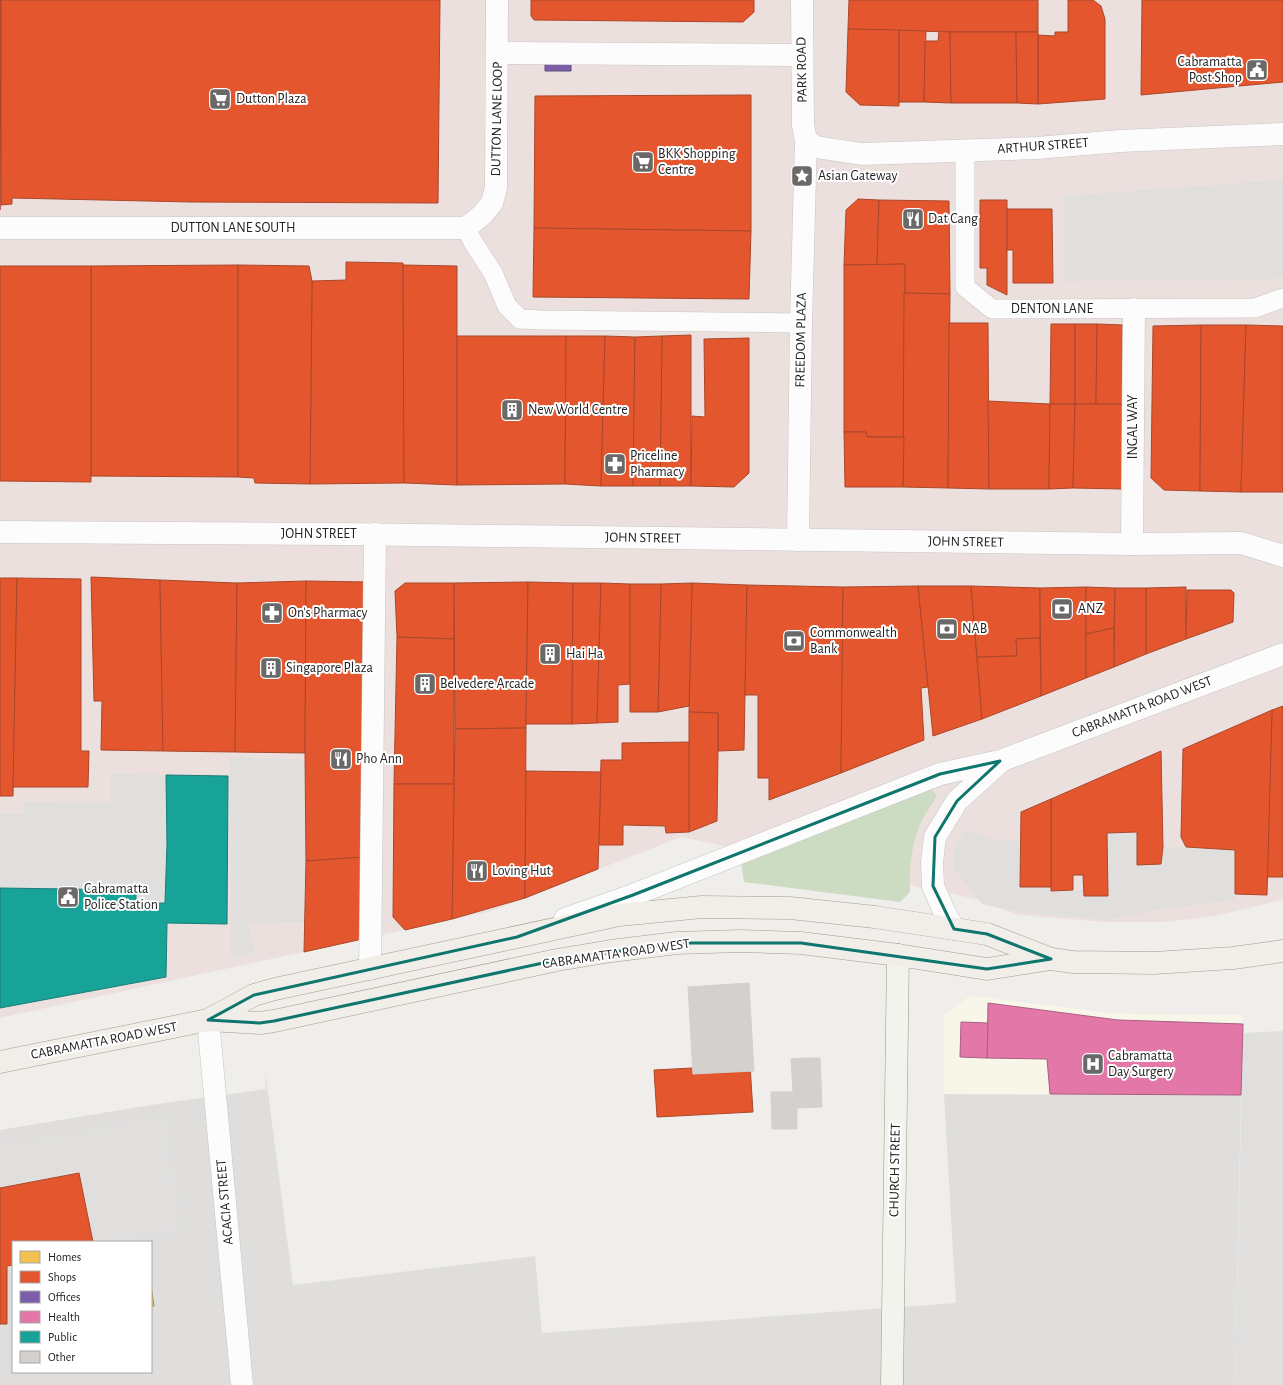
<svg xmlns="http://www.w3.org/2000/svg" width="1283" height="1385" viewBox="0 0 1283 1385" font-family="'Alegreya Sans',sans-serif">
<rect width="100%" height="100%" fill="#f0eeeb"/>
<path fill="#dfdedc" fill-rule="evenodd" d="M 265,1069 L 293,1285 L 535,1256 L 542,1333 L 956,1303 L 944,1094 L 1241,1095 L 1235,1385 L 0,1385 L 0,1130 L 151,1105 L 266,1089 ZM 13,1242 L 151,1242 L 151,1372 L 13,1372 Z"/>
<path fill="#ece0de" d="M 0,0 L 1283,0 L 1283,900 L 1215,916 L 1165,922 L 1105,922 L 1018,915 L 976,899 L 681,837 L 492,911 L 0,1018 Z"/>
<path fill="#f7f6e9" d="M 970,996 L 1118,1014 L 1243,1015 L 1241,1095 L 944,1094 L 944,1015 Z"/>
<path fill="#ccdcc3" d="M 928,786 L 937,796 C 931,806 923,816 919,827 C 911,848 909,870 910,892 L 900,902 L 744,882 L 741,861 Z"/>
<g fill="#e0dfde">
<path d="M 1283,180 L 1283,275 L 1268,280 L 1064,281 L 1064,196 Z"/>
<path d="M 230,757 L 305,760 L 306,861 L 305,922 L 249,923 L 254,952 L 231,958 Z"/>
<path d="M 111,774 L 166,775 L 167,844 L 165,903 L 136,904 L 0,888 L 0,814 L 23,814 L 23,802 L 111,803 Z"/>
<path d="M 970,830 L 990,839 L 1021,840 L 1020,887 L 1051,887 L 1052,891 L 1083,890 L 1084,896 L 1108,895 L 1107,833 L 1137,832 L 1137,865 L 1161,864 L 1163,847 L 1235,850 L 1235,900 L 1162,909 L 1105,920 L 1018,912 L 982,904 L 954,868 L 954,851 L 964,831 Z"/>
<path d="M 1283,1031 L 1283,1385 L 1235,1385 L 1243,1033 Z"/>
<path d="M 170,1115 L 179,1231 L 102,1242 L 93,1242 L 78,1173 L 0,1188 L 0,1146 Z"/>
</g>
<path fill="#f2c14e" stroke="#b49141" d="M 151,1285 L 154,1306 L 151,1306 Z"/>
<g fill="#e4572e" stroke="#aa472a">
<path d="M 0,0 L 1,0 L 0,210 Z"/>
<path d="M 1,0 L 440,0 L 438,203 L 191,202 L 12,198 L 12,204 L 1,205 Z"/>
<path d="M 531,0 L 754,0 L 754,12 L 743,22 L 534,20 L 531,16 Z"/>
<path d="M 849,0 L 1038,0 L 1038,32 L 950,32 L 848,29 Z"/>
<path d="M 1068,0 L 1093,0 L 1101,6 L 1105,19 L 1105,99 L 1038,104 L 1038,35 L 1055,36 L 1055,32 L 1068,32 Z"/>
<path d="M 1142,0 L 1283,0 L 1283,82 L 1141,95 Z"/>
<path d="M 848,29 L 899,30 L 899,106 L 860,105 L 846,92 Z"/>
<path d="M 899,30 L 926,31 L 924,102 L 899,102 Z"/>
<path d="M 939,31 L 950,32 L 951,103 L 924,102 L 925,41 L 938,41 Z"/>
<path d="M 950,32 L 1016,32 L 1017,103 L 951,103 Z"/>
<path d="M 1016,32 L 1038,32 L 1038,104 L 1017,103 Z"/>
<path d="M 751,95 L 751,231 L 534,228 L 535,96 Z"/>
<path d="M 858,199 L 879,200 L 877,265 L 844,265 L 846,210 Z"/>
<path d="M 879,200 L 949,201 L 950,294 L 904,293 L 905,264 L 877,265 Z"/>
<path d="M 980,200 L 1007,200 L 1007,295 L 987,285 L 987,268 L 980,268 Z"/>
<path d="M 1007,209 L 1052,209 L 1053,283 L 1013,283 L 1013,250 L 1007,250 Z"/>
<path d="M 534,228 L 751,231 L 749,299 L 533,297 Z"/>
<path d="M 346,262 L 403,263 L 404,483 L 310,484 L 312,281 L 346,280 Z"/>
<path d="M 905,264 L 904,437 L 867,437 L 866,432 L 844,432 L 844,265 Z"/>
<path d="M 238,265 L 238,477 L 91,476 L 91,266 Z"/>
<path d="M 238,265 L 309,266 L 312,281 L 310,484 L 255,483 L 254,478 L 238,477 Z"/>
<path d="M 403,265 L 457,266 L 457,485 L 404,483 Z"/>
<path d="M 0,266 L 91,266 L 91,482 L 0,481 Z"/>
<path d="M 904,293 L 950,294 L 948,488 L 903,487 Z"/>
<path d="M 949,323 L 988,323 L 989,489 L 948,488 Z"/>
<path d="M 1051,324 L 1075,324 L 1075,404 L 1050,404 Z"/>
<path d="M 1075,324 L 1097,324 L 1096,404 L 1075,404 Z"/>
<path d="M 1097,324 L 1123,325 L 1123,404 L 1096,404 Z"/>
<path d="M 1201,325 L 1200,491 L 1164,490 L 1151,478 L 1153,326 Z"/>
<path d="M 1201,325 L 1246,325 L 1241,492 L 1200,491 Z"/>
<path d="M 1246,325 L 1283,326 L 1283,492 L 1241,492 Z"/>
<path d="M 691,335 L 691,486 L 660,486 L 662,336 Z"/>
<path d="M 457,336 L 566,336 L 565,484 L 457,485 Z"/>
<path d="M 566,336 L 605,336 L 601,486 L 565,484 Z"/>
<path d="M 605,336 L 635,337 L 633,486 L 601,486 Z"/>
<path d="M 662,336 L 660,486 L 633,486 L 635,337 Z"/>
<path d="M 749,338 L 749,473 L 734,487 L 691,486 L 692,416 L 705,417 L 704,339 Z"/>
<path d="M 988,401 L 1050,404 L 1049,489 L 989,489 Z"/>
<path d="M 1050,404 L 1075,404 L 1073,488 L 1049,489 Z"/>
<path d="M 1075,404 L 1123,404 L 1123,489 L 1073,488 Z"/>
<path d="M 844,432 L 866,432 L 867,437 L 904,437 L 903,487 L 845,487 Z"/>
<path d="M 91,577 L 160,580 L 163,751 L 101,750 L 102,701 L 94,701 Z"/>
<path d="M 0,578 L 17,578 L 13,796 L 0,796 Z"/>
<path d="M 17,578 L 81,579 L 81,751 L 89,751 L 88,787 L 13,787 Z"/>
<path d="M 160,580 L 237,583 L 235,752 L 163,751 Z"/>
<path d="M 306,581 L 305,753 L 235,752 L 237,583 Z"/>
<path d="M 306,581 L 367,582 L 364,857 L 306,861 L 305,753 Z"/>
<path d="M 528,582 L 526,728 L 455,729 L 454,583 Z"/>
<path d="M 528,582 L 573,583 L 572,724 L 526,724 Z"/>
<path d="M 405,583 L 454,583 L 454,639 L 397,637 L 395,591 Z"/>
<path d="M 573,583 L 601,583 L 597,723 L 572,724 Z"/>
<path d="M 601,583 L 630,584 L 630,684 L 618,685 L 618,722 L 597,723 Z"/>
<path d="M 692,583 L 747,585 L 744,750 L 718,751 L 718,713 L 689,712 Z"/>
<path d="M 692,583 L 689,706 L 658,712 L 661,584 Z"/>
<path d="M 630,584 L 661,584 L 658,712 L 630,712 Z"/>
<path d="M 747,585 L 843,587 L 841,773 L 769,800 L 769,778 L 758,778 L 758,695 L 745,695 Z"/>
<path d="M 918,586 L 928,687 L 921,688 L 924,740 L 841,773 L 843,587 Z"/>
<path d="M 918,586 L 971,586 L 982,719 L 933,736 Z"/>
<path d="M 971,586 L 1040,588 L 1040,638 L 1016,639 L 1017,656 L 977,657 Z"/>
<path d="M 1086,587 L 1086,678 L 1041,696 L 1040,588 Z"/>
<path d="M 1086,587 L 1115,588 L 1114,628 L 1086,634 Z"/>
<path d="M 1186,587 L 1186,639 L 1146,654 L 1146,588 Z"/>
<path d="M 1115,588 L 1146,588 L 1146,654 L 1114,667 Z"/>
<path d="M 1187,590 L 1231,590 L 1234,593 L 1233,622 L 1186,639 Z"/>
<path d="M 1114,628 L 1114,667 L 1086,678 L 1086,634 Z"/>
<path d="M 397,637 L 454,639 L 454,784 L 394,784 Z"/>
<path d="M 1040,638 L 1041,696 L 982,719 L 977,657 L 1017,656 L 1016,639 Z"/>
<path d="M 1283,706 L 1283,877 L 1267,877 L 1272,710 Z"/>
<path d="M 1272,710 L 1267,895 L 1235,894 L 1235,850 L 1186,847 L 1181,837 L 1183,749 Z"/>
<path d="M 689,712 L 718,713 L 718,751 L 717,821 L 689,832 Z"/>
<path d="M 526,728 L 525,898 L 452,919 L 455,729 Z"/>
<path d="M 689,742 L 689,832 L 666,833 L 665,826 L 623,825 L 623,845 L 599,845 L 601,760 L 622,760 L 622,743 Z"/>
<path d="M 1161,751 L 1163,847 L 1161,864 L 1137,865 L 1137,832 L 1107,833 L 1108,896 L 1084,896 L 1083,875 L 1073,875 L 1073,890 L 1051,891 L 1051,799 Z"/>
<path d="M 526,771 L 601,772 L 598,869 L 525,898 Z"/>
<path d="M 394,784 L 454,784 L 452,919 L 405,930 L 393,917 Z"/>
<path d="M 1051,799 L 1051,887 L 1020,887 L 1021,812 Z"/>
<path d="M 364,857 L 364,934 L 358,940 L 304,952 L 306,861 Z"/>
<path d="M 750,1065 L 753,1112 L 657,1117 L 654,1070 Z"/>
<path d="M 79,1173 L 93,1242 L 13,1242 L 13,1265 L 7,1266 L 7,1324 L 0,1324 L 0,1188 Z"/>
</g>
<path fill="#7b5ea7" stroke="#604c7f" d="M 571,44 L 571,71 L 545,71 L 545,45 Z"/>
<g fill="#e377a8" stroke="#a95e80">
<path d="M 988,1003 L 1118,1020 L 1243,1024 L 1241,1095 L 1050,1094 L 1047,1059 L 987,1058 Z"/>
<path d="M 961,1022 L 988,1023 L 987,1058 L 960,1057 Z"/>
</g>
<path fill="#17a398" stroke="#1a7c75" d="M 166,775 L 228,776 L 227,924 L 167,923 L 166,977 L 0,1008 L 0,888 L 136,890 L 136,904 L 165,903 L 167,844 Z"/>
<g fill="#d3d0ce" stroke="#d3d0cd">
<path d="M 749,983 L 754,1071 L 693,1074 L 688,987 Z"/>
<path d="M 805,1058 L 820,1058 L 822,1107 L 797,1108 L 797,1129 L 772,1129 L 771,1092 L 793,1092 L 791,1059 Z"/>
</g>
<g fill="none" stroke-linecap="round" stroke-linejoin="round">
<g stroke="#c6c5c3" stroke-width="20">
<g id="service">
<path d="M 965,150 L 965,287 L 992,309 L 1255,308 L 1283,298"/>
<path d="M 466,228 L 473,242 L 493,273 L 507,306 L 520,319 L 542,320 L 801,323"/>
</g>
</g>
<g stroke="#c6c5c3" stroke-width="23">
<g id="pedestrian">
<path d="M 498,53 L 801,55"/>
<path d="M 798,540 L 801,323 L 806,140"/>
<path d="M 1132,544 L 1134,309"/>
<path d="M 370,969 L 375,534"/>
</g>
</g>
<g stroke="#c6c5c3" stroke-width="23">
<g id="minor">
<path d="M 802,0 L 803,125 L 806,140 L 816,147 L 862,154 L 1037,148 L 1120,141 L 1283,134"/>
<path d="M 0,228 L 466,228 L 482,215 L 492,203 L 496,188 L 497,0"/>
<path d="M 0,532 L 341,534 L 1132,544 L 1241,543 L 1283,556"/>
<path d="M 565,919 L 633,895 L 940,774 L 1000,761 L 1283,654"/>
<path d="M 954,929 L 944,911 L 933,886 L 932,862 L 935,837 L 957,801 L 1000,762"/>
<path d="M 208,1020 L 242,1385"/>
</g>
</g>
<g stroke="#979884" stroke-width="23">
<path id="secondary" d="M 892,1385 L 898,955"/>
</g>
<g stroke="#a59c89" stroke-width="23">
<g id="primary">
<path d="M 208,1020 L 254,995 L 275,989 L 619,915 L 702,907 L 790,908 L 875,917 L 954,929 L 987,934 L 1051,959"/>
<path d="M 0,1062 L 208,1020 L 260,1023 L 274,1021 L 557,960 L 611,951 L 677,943 L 740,941 L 801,943 L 898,955 L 987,969 L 1051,959 L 1073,962 L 1154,963 L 1233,958 L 1283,951"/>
</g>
</g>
<use href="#service" stroke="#fdfcfc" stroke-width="19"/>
<use href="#pedestrian" stroke="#fdfcfc" stroke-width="22"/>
<use href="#minor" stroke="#fdfcfc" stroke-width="22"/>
<use href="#secondary" stroke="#f3f3ed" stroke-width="22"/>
<use href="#primary" stroke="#f1ede8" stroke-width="22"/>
</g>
<path fill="none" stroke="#0f766e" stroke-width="3" stroke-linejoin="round" d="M 1000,761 L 957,801 L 935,837 L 933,886 L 954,929 L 987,934 L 1051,959 L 987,969 L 801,943 L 677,943 L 557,960 L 274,1021 L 260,1023 L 208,1020 L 254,995 L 517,937 L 633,895 L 940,774 Z"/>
<defs>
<g id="civic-square" transform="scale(1.15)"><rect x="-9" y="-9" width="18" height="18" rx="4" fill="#6a6968" stroke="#fff"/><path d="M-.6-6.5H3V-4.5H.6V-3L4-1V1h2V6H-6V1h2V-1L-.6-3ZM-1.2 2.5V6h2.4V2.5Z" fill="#fff"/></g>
<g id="supermarket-square" transform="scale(1.15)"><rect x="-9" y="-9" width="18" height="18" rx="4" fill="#6a6968" stroke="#fff"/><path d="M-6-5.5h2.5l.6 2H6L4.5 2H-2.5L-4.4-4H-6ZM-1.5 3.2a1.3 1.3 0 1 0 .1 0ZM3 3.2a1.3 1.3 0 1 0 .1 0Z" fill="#fff"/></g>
<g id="sight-square" transform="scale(1.15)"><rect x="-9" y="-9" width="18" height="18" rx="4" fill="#6a6968" stroke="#fff"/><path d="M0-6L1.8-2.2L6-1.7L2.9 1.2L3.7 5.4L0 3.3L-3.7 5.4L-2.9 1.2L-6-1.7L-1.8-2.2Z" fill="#fff"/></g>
<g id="restaurant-square" transform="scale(1.15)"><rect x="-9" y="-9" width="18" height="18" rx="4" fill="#6a6968" stroke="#fff"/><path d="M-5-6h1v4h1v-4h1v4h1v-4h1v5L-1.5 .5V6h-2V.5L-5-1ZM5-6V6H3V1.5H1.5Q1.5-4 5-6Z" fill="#fff"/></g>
<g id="building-square" transform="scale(1.15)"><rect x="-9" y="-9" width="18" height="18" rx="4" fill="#6a6968" stroke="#fff"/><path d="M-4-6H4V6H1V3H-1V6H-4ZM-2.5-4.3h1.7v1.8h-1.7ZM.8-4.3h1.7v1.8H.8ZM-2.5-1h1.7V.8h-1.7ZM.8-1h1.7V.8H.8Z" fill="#fff"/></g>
<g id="pharmacy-square" transform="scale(1.15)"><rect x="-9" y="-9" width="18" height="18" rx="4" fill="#6a6968" stroke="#fff"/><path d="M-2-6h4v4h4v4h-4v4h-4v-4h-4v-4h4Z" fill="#fff"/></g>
<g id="bank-square" transform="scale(1.15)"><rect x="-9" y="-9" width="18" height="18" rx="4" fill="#6a6968" stroke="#fff"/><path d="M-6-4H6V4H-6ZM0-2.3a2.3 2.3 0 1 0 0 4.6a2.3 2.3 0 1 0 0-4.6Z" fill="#fff"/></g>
<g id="hospital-square" transform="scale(1.15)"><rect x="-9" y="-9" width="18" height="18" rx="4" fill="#6a6968" stroke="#fff"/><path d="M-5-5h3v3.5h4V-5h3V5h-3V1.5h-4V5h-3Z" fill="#fff"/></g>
</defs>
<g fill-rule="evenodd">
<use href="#civic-square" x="1257" y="70"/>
<use href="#supermarket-square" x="220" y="99"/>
<use href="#supermarket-square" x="643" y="162"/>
<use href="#sight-square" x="802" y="176"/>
<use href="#restaurant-square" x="913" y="219"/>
<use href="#building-square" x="512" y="410"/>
<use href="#pharmacy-square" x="615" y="464"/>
<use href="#bank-square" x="1062" y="609"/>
<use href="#pharmacy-square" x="272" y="613"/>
<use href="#bank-square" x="947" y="629"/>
<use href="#bank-square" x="794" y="641"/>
<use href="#building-square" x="550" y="654"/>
<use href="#building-square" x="271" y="668"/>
<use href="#building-square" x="425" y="684"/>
<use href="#restaurant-square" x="341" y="759"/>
<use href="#restaurant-square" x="477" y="871"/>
<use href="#civic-square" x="68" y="897"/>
<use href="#hospital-square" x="1093" y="1064"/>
</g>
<g text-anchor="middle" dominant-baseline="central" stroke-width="4" stroke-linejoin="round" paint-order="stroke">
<g font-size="14" fill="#222" stroke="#fff" text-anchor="start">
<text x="1242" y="62" text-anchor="end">Cabramatta<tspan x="1242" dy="16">Post Shop</tspan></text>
<text x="236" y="99">Dutton Plaza</text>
<text x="658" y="154">BKK Shopping<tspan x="658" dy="16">Centre</tspan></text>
<text x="818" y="176">Asian Gateway</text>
<text x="928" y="219">Dat Cang</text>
<text x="528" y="410">New World Centre</text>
<text x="630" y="456">Priceline<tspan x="630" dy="16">Pharmacy</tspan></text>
<text x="1078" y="609">ANZ</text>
<text x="288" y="613">On's Pharmacy</text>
<text x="962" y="629">NAB</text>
<text x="810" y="633">Commonwealth<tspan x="810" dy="16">Bank</tspan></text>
<text x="566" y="654">Hai Ha</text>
<text x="286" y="668">Singapore Plaza</text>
<text x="440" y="684">Belvedere Arcade</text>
<text x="356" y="759">Pho Ann</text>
<text x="492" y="871">Loving Hut</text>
<text x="84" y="889">Cabramatta<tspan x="84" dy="16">Police Station</tspan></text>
<text x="1108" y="1056">Cabramatta<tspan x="1108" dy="16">Day Surgery</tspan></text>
</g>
<g font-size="14" fill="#222" stroke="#fff">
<text transform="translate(802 70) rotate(-91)">PARK ROAD</text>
<text transform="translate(497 119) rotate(-89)">DUTTON LANE LOOP</text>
<text transform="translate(1043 146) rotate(-4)">ARTHUR STREET</text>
<text x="233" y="228">DUTTON LANE SOUTH</text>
<text x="1052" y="309">DENTON LANE</text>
<text transform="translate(801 340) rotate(-89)">FREEDOM PLAZA</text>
<text transform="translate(1133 427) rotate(-90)">INGAL WAY</text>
<text x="319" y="534">JOHN STREET</text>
<text transform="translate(643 538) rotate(1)">JOHN STREET</text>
<text transform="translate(966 542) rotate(1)">JOHN STREET</text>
<text transform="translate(1142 707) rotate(-21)">CABRAMATTA ROAD WEST</text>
<text transform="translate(616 954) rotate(-8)">CABRAMATTA ROAD WEST</text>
<text transform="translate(104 1041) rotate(-11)">CABRAMATTA ROAD WEST</text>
<text transform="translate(895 1170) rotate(-89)">CHURCH STREET</text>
<text transform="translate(225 1202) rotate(-95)">ACACIA STREET</text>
</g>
</g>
<rect x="12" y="1241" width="140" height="132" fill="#ffffff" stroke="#a7a7a7"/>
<rect x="20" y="1251" width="20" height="12" fill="#f2c14e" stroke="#a7a7a7"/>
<text x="48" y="1261" font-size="12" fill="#222222">Homes</text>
<rect x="20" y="1271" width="20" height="12" fill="#e4572e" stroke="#a7a7a7"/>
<text x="48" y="1281" font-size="12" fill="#222222">Shops</text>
<rect x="20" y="1291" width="20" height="12" fill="#7b5ea7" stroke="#a7a7a7"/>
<text x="48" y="1301" font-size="12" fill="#222222">Offices</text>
<rect x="20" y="1311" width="20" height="12" fill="#e377a8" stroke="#a7a7a7"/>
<text x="48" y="1321" font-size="12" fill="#222222">Health</text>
<rect x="20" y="1331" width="20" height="12" fill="#17a398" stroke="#a7a7a7"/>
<text x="48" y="1341" font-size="12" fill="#222222">Public</text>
<rect x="20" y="1351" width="20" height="12" fill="#d3d0ce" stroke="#a7a7a7"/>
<text x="48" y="1361" font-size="12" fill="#222222">Other</text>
</svg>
